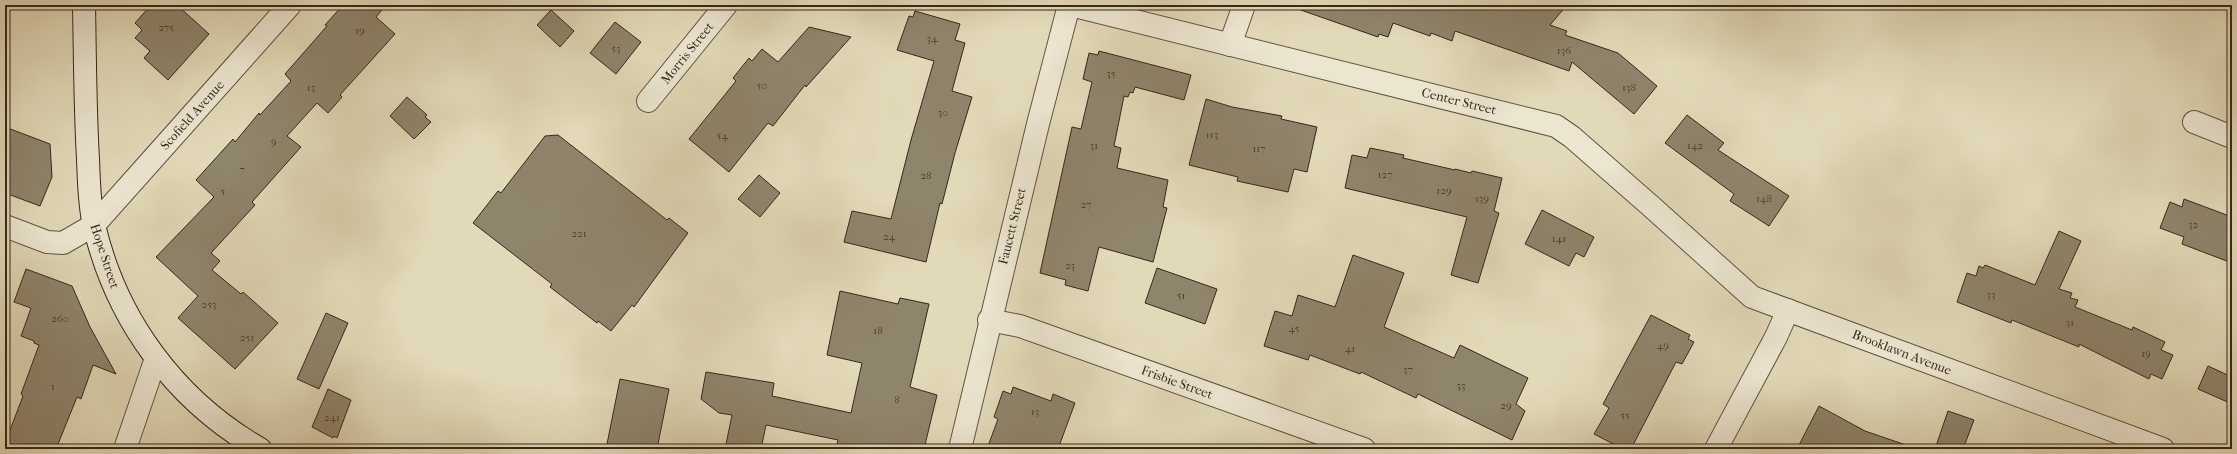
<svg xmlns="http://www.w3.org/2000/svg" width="2237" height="454" viewBox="0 0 2237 454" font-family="'IM FELL French Canon',serif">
<rect width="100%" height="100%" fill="#e2d9b8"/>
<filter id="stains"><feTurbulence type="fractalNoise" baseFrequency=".005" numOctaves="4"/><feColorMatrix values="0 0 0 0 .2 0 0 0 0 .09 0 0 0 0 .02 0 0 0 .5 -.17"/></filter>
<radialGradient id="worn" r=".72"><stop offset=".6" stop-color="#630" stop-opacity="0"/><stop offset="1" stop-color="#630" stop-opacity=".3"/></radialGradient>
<g fill="#8f846c" stroke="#362819">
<path d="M 151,5 L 177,5 L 209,34 L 168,80 L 144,58 L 150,51 L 135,38 L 142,30 L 135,23 Z"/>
<path d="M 343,5 L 386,5 L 376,17 L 395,34 L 340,95 L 342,97 L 328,113 L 317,103 L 287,136 L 301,147 L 252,202 L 255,205 L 211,253 L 220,261 L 212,270 L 241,294 L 243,292 L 278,323 L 235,369 L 178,318 L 198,296 L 156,257 L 214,197 L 196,180 L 233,139 L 235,142 L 259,113 L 260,115 L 291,81 L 285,74 L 327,26 L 325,25 Z"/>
<path d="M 1295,5 L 1567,5 L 1550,25 L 1567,31 L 1565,35 L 1618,53 L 1657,86 L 1634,114 L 1572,62 L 1569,71 L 1455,31 L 1452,41 L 1431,33 L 1430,36 L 1393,23 L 1388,37 L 1379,34 L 1378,37 L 1295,8 Z"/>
<path d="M 551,10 L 574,31 L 560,47 L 537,25 Z"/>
<path d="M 915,11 L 960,24 L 955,40 L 965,43 L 952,91 L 972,97 L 955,153 L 942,204 L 940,203 L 926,262 L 844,242 L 852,211 L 891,219 L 911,140 L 934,61 L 897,50 L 909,16 L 913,17 Z"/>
<path d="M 615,22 L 641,42 L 616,74 L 590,53 Z"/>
<path d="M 809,27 L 851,37 L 806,87 L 805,85 L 773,126 L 768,123 L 729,172 L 689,139 L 736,81 L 733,78 L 749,58 L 752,61 L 762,49 L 778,62 Z"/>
<path d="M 1099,51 L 1191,75 L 1184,100 L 1135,87 L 1133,93 L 1130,92 L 1128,97 L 1124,96 L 1114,146 L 1121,148 L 1117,168 L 1168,180 L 1163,207 L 1167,208 L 1153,262 L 1099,247 L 1088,291 L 1065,285 L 1066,280 L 1040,273 L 1072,127 L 1081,129 L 1092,82 L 1083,79 L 1089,53 L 1098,55 Z"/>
<path d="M 407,97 L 427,115 L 425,117 L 431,122 L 414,139 L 390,116 Z"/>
<path d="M 1206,99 L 1232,107 L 1282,116 L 1281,119 L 1317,127 L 1307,172 L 1294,169 L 1288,192 L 1237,181 L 1238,177 L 1189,165 Z"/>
<path d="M 1687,115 L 1724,143 L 1718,150 L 1789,196 L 1769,226 L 1730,201 L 1734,194 L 1665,143 Z"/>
<path d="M 5,127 L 50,144 L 52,177 L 40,206 L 5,193 Z"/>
<path d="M 558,135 L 667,220 L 669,218 L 688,233 L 634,307 L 632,305 L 611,331 L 598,321 L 597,323 L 550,287 L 552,284 L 473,223 L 498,191 L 501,193 L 545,136 Z"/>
<path d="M 1370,148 L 1404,155 L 1403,158 L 1455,170 L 1455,169 L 1471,173 L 1472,171 L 1502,178 L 1494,211 L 1499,213 L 1478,283 L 1451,275 L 1467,217 L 1345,188 L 1352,155 L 1367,158 Z"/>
<path d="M 759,175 L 780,193 L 760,217 L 738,199 Z"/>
<path d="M 2184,199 L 2232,217 L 2232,263 L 2182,244 L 2184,237 L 2160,228 L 2170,202 L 2182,207 Z"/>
<path d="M 1542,210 L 1594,237 L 1584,257 L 1576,253 L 1569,266 L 1525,244 Z"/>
<path d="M 2059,231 L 2081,241 L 2059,289 L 2072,293 L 2070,298 L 2078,300 L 2075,307 L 2132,330 L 2133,327 L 2165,342 L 2161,350 L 2173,355 L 2162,379 L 2151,374 L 2149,379 L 2079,344 L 2079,347 L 2012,320 L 2011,323 L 1957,302 L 1967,273 L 1976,276 L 1979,266 L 1983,268 L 1985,265 L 2035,285 Z"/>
<path d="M 1353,255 L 1404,273 L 1384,327 L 1454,358 L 1460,345 L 1528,378 L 1516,404 L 1525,411 L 1512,440 L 1418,394 L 1416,398 L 1361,372 L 1360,374 L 1310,355 L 1308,360 L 1264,346 L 1275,311 L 1292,316 L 1298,295 L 1335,307 Z"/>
<path d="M 1157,268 L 1217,289 L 1205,324 L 1145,303 Z"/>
<path d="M 26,269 L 72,286 L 90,327 L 116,374 L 93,365 L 81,399 L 77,397 L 56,449 L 5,449 L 5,443 L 23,396 L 21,394 L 39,345 L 34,343 L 34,341 L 21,336 L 31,308 L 14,302 Z"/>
<path d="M 840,291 L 898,304 L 900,298 L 929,304 L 910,387 L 937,395 L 924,449 L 836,449 L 838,440 L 766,425 L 761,449 L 725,449 L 732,415 L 719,413 L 701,399 L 706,372 L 774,383 L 772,396 L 851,413 L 862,363 L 827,355 Z"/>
<path d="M 326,313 L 348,323 L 319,389 L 297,379 Z"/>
<path d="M 1651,315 L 1690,335 L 1688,339 L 1694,342 L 1682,364 L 1676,362 L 1631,449 L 1623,449 L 1594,434 L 1609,408 L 1603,404 Z"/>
<path d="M 2208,366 L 2232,377 L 2232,404 L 2198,389 Z"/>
<path d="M 620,379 L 669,389 L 657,449 L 606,449 Z"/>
<path d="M 1013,387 L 1051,401 L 1053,394 L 1075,403 L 1058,449 L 987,449 L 998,419 L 994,417 L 1003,391 L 1011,394 Z"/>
<path d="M 328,389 L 351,400 L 337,438 L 334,436 L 333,438 L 312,427 Z"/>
<path d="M 1819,406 L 1865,431 L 1909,446 L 1908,449 L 1797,449 Z"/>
<path d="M 1948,411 L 1974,420 L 1963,449 L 1935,449 Z"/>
</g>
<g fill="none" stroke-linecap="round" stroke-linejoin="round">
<g stroke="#615441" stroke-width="24">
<g id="street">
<path d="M 1071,5 L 1556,126 L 1572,137 L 1653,208 L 1752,297 L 2163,449"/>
<path d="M 1230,45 L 1244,5"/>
<path d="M 648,101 L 726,5"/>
<path d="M 2194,122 L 2232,137"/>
<path d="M 5,226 L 47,242 L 63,243 L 94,225 L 290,5"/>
<path d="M 989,320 L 1020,326 L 1364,449"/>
<path d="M 125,449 L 156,358"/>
<path d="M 960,449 L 1038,124 L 1069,5"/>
<path d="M 1716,449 L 1776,337 L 1788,310"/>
</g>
</g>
<g stroke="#362819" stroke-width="24">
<path id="secondary" d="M 84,5 C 85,56 85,108 88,159 C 89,181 89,204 94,225 C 116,320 175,400 260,449"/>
</g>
<use href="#street" stroke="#ece6d1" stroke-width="22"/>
<use href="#secondary" stroke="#ece6d1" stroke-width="22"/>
</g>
<g text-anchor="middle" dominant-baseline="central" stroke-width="3" stroke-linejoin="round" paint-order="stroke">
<g font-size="11" fill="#4c3f2e">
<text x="166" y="27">275</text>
<text x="360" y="30">19</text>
<text x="932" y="38">34</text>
<text x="616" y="48">53</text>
<text x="1564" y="50">136</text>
<text x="1111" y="73">35</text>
<text x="762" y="85">50</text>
<text x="311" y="87">13</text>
<text x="1629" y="87">138</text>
<text x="943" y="112">30</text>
<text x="1212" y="134">113</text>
<text x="722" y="135">54</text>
<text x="274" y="141">9</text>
<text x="1094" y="145">31</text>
<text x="1695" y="145">142</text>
<text x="1259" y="148">117</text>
<text x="242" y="169">7</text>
<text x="1385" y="174">127</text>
<text x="926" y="175">28</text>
<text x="1444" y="190">129</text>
<text x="223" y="191">5</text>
<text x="1482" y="198">139</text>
<text x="1764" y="198">148</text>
<text x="1086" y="204">27</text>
<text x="2193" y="224">32</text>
<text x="579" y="233">221</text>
<text x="889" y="236">24</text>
<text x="1559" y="238">141</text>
<text x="1070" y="265">23</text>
<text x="1991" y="294">33</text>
<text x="1181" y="295">51</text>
<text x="209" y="304">253</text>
<text x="60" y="318">260</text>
<text x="2070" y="322">31</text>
<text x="1294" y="328">45</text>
<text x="878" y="330">18</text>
<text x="247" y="337">251</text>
<text x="1663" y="345">49</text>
<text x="1350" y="348">41</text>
<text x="2146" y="353">19</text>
<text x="1408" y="369">37</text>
<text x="1461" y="385">33</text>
<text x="53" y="386">1</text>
<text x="897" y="399">8</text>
<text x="1506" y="405">29</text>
<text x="1035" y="411">13</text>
<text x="1625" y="415">55</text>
<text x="332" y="417">241</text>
</g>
<g font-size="13" fill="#362819" stroke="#ece6d1">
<text transform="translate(687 53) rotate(-51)">Morris Street</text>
<text transform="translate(1459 101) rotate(14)">Center Street</text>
<text transform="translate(192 115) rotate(-48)">Scofield Avenue</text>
<text transform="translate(1012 226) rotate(-76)">Faucett Street</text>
<text transform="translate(105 256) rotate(72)">Hope Street</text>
<text transform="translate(1902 352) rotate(21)">Brooklawn Avenue</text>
<text transform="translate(1177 382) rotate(20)">Frisbie Street</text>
</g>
</g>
<rect width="2237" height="454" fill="none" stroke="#e2d9b8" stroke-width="20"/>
<rect x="6" y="6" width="2225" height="442" fill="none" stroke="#362819" stroke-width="2"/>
<rect x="10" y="10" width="2217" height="434" fill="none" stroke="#362819"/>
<rect width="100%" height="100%" filter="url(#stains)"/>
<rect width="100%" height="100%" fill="url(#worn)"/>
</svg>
